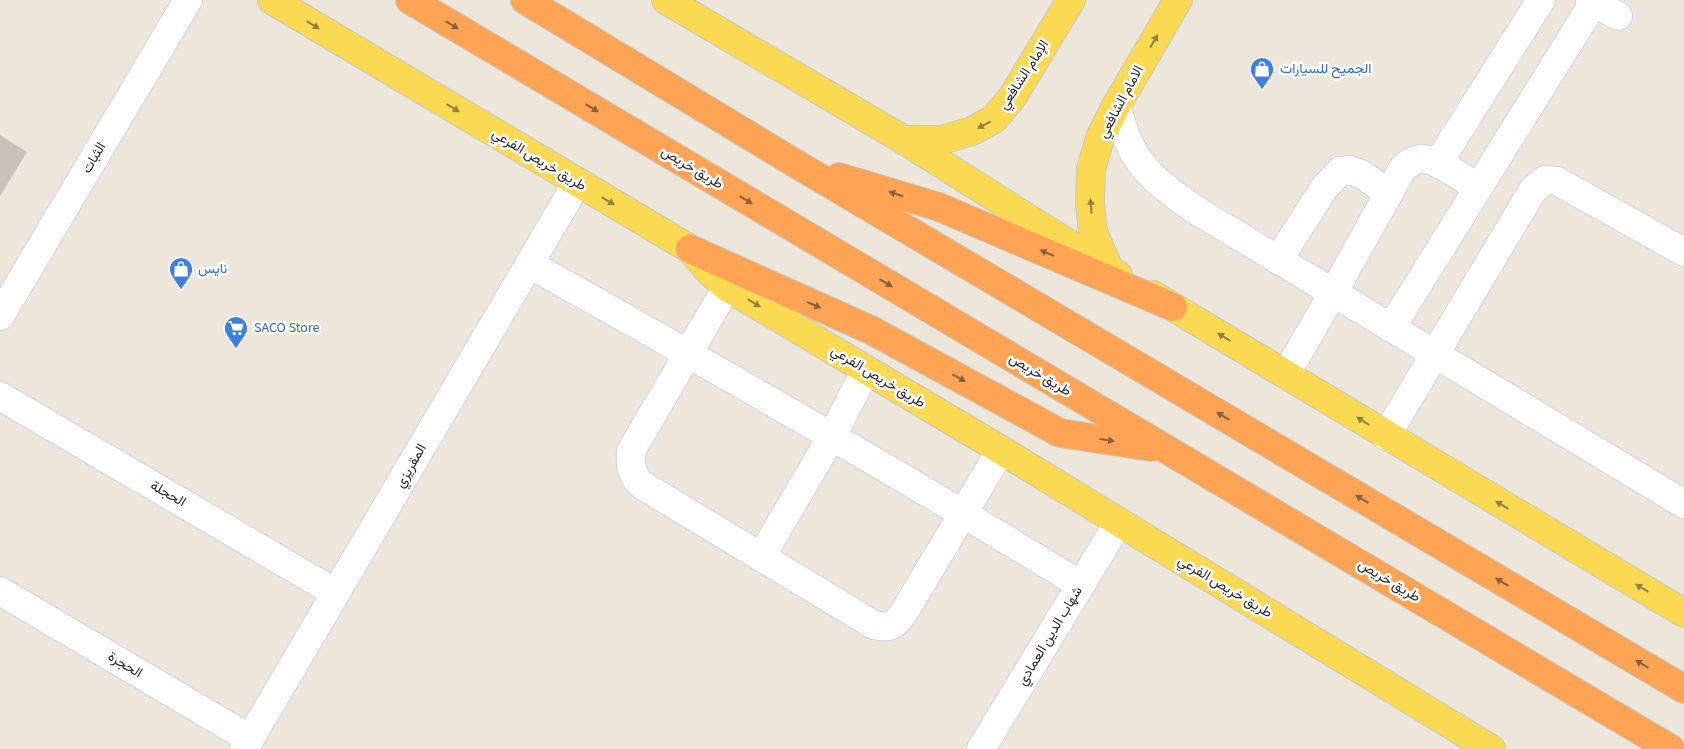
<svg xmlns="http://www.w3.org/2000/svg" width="1684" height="749" viewBox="0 0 1684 749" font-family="'Source Sans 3',Vazirmatn,sans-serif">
<rect width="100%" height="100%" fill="#ede6db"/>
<path fill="#c8c3ba" d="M 0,135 L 27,152 L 0,196 Z"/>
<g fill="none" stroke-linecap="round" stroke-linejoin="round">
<g stroke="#d0d3e4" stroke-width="30">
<g id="minor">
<path d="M 1590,0 L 1618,16"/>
<path d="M 1116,106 C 1120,118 1123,131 1129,143 C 1142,173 1168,190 1194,209 L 1684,504"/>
<path d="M 1438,163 L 1541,0"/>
<path d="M 1278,260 L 1325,187 L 1340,171 L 1349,170 L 1361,174 L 1389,193"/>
<path d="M 529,264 C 715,368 900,474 1081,585"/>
<path d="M 727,287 L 631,451 C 630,466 631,475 642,485 L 874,625 C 889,628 893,627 903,614 L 1001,450"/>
<path d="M 0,316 L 188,0"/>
<path d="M 1391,328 L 1594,2"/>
<path d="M 1286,374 L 1333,293 L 1403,168 C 1408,164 1413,160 1420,159 C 1435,157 1465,180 1478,188"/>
<path d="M 0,396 L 336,593"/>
<path d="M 1386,436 L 1533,190 L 1545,180 L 1557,181 L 1684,252"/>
<path d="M 761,557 L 832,436 L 866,370"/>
<path d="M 0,591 L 250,739"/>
<path d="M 244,749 L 577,183"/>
<path d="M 981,749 L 1119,522"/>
</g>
</g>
<g stroke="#c8c8c8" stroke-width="30">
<g id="major">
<path d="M 272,0 L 690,249 L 709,271 L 727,287 L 1001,450 L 1491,749"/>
<path d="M 666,0 L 904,140 L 1118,275"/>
<path d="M 904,140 L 942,140 L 972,131 L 994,119 L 1013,96 L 1071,0"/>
<path d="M 1109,269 L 1093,232 L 1090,203 L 1091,169 L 1100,138 L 1116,106 L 1178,0"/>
<path d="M 1153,295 L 1684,613"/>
</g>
</g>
<g stroke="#c8c8c8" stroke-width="30">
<g id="highway">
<path d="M 410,0 L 1671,749"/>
<path d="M 525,0 L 798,165 L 1684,689"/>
<path d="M 839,177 L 939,207 L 1173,307"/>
<path d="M 690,249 L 871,330 L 1060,433 L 1151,447"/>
</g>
</g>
<use href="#minor" stroke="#fff" stroke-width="28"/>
<use href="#major" stroke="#fad953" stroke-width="28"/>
<use href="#highway" stroke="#ffa454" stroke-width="28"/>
</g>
<defs><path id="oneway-solid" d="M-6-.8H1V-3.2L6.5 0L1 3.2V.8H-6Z" transform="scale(1.25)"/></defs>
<g fill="#92823e">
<use href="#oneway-solid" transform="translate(313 25) rotate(31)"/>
<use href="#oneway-solid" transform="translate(1154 41) rotate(-60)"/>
<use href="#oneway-solid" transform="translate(453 108) rotate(31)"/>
<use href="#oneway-solid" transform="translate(984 125) rotate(152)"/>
<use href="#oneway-solid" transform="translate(608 201) rotate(31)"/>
<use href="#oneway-solid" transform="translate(1091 206) rotate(-94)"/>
<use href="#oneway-solid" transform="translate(754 303) rotate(31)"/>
<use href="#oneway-solid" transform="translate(1224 337) rotate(-149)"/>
<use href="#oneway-solid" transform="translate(1363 421) rotate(-148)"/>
<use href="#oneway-solid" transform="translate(1502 505) rotate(-149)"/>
<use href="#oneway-solid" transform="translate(1642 588) rotate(-149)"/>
</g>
<g fill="#8a613d">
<use href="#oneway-solid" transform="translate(452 25) rotate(31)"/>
<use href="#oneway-solid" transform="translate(592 108) rotate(31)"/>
<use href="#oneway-solid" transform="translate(896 194) rotate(-163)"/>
<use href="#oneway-solid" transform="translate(746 200) rotate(31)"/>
<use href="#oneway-solid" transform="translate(1047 253) rotate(-157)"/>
<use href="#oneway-solid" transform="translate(886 283) rotate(31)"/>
<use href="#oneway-solid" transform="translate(814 305) rotate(24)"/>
<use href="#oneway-solid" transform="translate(959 378) rotate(29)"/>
<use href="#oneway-solid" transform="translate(1223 416) rotate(-149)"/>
<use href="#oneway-solid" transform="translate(1107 440) rotate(8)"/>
<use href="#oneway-solid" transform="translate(1362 499) rotate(-149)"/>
<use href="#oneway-solid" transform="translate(1502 582) rotate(-149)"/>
<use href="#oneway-solid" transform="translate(1642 664) rotate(-149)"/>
</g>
<defs>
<g id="shop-pin" transform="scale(1.25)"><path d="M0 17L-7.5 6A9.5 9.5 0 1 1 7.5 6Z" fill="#3f7fe0" stroke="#fff"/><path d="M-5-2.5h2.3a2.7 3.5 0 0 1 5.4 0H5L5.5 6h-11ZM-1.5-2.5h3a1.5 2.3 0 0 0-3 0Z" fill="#fff"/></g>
<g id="supermarket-pin" transform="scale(1.25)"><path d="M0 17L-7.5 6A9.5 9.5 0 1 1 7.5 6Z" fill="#3f7fe0" stroke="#fff"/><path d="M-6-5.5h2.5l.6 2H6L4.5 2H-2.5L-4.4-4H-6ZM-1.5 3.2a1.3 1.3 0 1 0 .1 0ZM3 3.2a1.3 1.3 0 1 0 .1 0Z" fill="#fff"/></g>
</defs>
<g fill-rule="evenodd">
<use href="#shop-pin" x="1262" y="69"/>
<use href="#shop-pin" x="181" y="269"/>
<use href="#supermarket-pin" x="236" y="328"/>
</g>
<g text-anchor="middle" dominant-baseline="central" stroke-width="5" stroke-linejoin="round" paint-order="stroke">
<g font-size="14" fill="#366cbe" stroke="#fff" text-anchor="start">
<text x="1280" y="69">الجميح للسيارات</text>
<text x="198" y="269">نايس</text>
<text x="254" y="328">SACO Store</text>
</g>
<g font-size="14" fill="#2a2a2a" stroke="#fff">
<text transform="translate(1024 75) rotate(-57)">الإمام الشافعي</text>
<text transform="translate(1121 102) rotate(-62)">الامام الشافعي</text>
<text transform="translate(94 158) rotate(-59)">الثبات</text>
<text transform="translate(539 160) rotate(31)">طريق خريص الفرعي</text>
<text transform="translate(692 168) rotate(31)">طريق خريص</text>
<text transform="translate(1040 375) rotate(31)">طريق خريص</text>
<text transform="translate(878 377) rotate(31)">طريق خريص الفرعي</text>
<text transform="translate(411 466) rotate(-60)">المقريزي</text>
<text transform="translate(168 494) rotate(30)">الحجلة</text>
<text transform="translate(1389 581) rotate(31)">طريق خريص</text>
<text transform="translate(1225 587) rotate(31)">طريق خريص الفرعي</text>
<text transform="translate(1050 636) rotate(-59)">شهاب الدين العمادي</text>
<text transform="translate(125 665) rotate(31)">الحجرة</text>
</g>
</g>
</svg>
